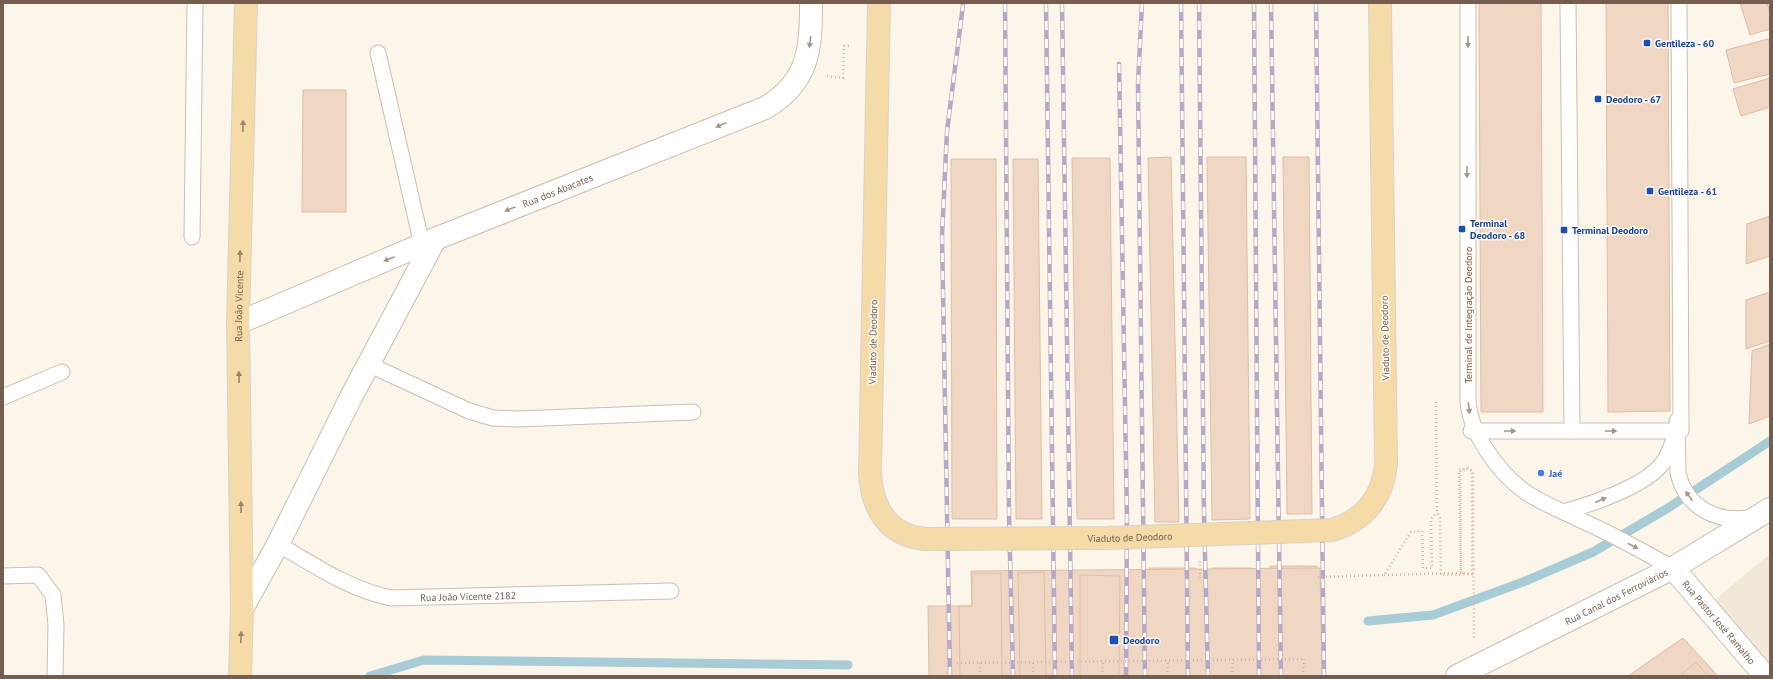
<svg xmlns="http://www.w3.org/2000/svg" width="1773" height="679" viewBox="0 0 1773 679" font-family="'PT Sans',sans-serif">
<rect width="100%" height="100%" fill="#fbf5ea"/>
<path fill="#f2e8d9" d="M 1770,554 L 1770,672 L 1712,602 Z"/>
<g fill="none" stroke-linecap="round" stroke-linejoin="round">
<g stroke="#a7ccd5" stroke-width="9">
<path d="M 1368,621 L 1433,615 L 1523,582 L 1593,552 L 1668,508 L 1770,441"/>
<path d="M 370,676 L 424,660 L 848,665"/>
</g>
</g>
<g fill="#efd7c4" stroke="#e0bea5">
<path d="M 1479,3 L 1541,3 L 1543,412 L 1481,412 Z"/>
<path d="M 1606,3 L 1668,3 L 1670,411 L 1608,412 Z"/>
<path d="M 1740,3 L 1767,3 L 1770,12 L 1770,29 L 1750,35 Z"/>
<path d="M 1768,39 L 1770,46 L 1770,74 L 1734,83 L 1726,50 Z"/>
<path d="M 1770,78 L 1770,107 L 1741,116 L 1733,89 Z"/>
<path d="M 303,90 L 346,90 L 346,212 L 302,212 Z"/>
<path d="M 1171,157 L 1179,522 L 1155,522 L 1148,158 Z"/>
<path d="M 1207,157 L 1246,157 L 1250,519 L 1212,520 Z"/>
<path d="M 1283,157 L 1309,157 L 1312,514 L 1287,514 Z"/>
<path d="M 1072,158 L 1110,158 L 1114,519 L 1077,519 Z"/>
<path d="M 951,159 L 996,159 L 997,519 L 952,519 Z"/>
<path d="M 1013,159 L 1038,159 L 1042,519 L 1016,519 Z"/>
<path d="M 1770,216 L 1770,256 L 1746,264 L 1747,224 Z"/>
<path d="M 1770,292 L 1770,341 L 1746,349 L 1746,300 Z"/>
<path d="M 1770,344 L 1770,416 L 1749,424 L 1752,351 Z"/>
<path d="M 1270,566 L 1317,566 L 1318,676 L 1271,676 Z"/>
<path d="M 1149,568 L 1196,568 L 1197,676 L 1150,676 Z"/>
<rect x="1213" y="568" width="38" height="108"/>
<path d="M 1320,568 L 1322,676 L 929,676 L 928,606 L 972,606 L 971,571 Z"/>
<path d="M 1044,572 L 1046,676 L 1020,676 L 1018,573 Z"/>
<path d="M 972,573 L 1001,573 L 1002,676 L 960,676 L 959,606 L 972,606 Z"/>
<path d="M 1080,575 L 1120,576 L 1119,676 L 1080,676 Z"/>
<path d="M 1683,638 L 1718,676 L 1628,676 Z"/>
<path d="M 1696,662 L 1708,676 L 1680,676 Z"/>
</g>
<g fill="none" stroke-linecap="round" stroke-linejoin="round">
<g stroke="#cdbeb1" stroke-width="17">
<g id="lane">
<path d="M 1468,3 L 1468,401 C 1470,433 1498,472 1524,491 C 1544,505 1568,513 1589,524 C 1618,537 1645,553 1673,568"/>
<path d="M 1568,3 L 1572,431"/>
<path d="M 378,53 L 422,245"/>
<path d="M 192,237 L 195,3"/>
<path d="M 368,364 L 469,411 L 493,418 L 518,419 L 693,412"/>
<path d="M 3,397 L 62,372"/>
<path d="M 1677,421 L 1678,473 C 1686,508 1718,524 1752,517"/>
<path d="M 1471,431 L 1681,431 L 1679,3"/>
<path d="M 1564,512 C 1591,504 1644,487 1662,464 C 1668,457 1671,447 1674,439"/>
<path id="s1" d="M 278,544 C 315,566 349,589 391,598 L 671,591"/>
<path d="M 3,576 L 38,575 L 53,595 L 56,625 L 55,676"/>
</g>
</g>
<g stroke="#cdbeb1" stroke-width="24">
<g id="street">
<path id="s2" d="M 238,323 L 435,239 L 765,108 C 809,82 811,50 811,3"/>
<path id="s3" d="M 1673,568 L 1765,676"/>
<path d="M 242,609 L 278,544 L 351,397 L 435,239"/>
<path id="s4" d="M 1457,676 L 1673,568 L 1770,509"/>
</g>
</g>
<g stroke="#d8d2ce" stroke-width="24">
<g id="primary">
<path d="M 877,104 L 879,3"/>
<path id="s5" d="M 240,676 L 242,609 L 238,323 L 246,3"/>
</g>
</g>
<g stroke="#d4baa6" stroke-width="2.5" stroke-dasharray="1 3" stroke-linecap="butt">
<path d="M 827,76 L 843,78 L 844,46 L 852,46"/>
<path d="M 1436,402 L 1437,512 L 1440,518 L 1441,575 L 1474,574"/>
<path d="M 1422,531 L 1423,568 L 1432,568 L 1431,519 L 1437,512"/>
<path d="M 1463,573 L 1461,574 L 1460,471 C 1464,468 1470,468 1473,472 L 1474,639"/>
<path d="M 1200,578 L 1200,561"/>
<path d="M 980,676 L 980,663"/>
<path d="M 1033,676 L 1033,662"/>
<path d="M 1102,676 L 1103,661"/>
<path d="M 1167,676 L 1168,660"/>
<path d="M 1232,676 L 1233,659"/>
<path d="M 1303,676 L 1304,659"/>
</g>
<use href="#lane" stroke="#fff" stroke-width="15"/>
<use href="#street" stroke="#fff" stroke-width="22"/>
<use href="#primary" stroke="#f4dba8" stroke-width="22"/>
<g stroke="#b9a8c5" stroke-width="4.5">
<g id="rail">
<path d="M 1005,3 L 1009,515 L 1013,676"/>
<path d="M 1046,3 L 1055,676"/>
<path d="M 1062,3 L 1072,676"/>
<path d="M 1142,3 L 1138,84 L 1145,676"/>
<path d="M 1181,3 L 1188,676"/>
<path d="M 1199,3 L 1204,513 L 1208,676"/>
<path d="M 1254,3 L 1259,676"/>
<path d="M 1271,3 L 1281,676"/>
<path d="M 1316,3 L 1324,676"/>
<path d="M 1119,64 L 1127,519 L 1126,676"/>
<path d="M 950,676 L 942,236 L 947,131 L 963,5"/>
</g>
</g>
<use href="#rail" stroke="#fef9f1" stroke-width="3" stroke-dasharray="9" stroke-linecap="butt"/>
<g stroke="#d8d2ce" stroke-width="24" stroke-linecap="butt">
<g id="primary-bridge">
<path id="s6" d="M 877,104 L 870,473 C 872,509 888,536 926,539 L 1107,538 L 1332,530 C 1364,521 1383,497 1386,464 L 1380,3"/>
</g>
</g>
<g stroke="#d4baa6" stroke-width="2.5" stroke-dasharray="1 3" stroke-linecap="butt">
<path d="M 1384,575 L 1461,573 L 1459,472 L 1460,470 L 1469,468 L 1472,471 L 1472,574 L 1463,573"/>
<path d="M 1318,577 L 1384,575 L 1411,532 L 1422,531"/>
<path d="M 957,663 L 1304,659"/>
</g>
<use href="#primary-bridge" stroke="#f4dba8" stroke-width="22"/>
</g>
<defs><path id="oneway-solid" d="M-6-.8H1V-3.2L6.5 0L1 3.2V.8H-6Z"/></defs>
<g fill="#a5968d">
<use href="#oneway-solid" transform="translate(810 42) rotate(97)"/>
<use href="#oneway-solid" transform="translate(1468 42) rotate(90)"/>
<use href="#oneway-solid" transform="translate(721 125) rotate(158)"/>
<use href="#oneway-solid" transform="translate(1467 172) rotate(90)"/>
<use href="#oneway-solid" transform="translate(510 209) rotate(158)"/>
<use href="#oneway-solid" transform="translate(389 259) rotate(157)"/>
<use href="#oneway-solid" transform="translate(1469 408) rotate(83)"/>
<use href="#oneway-solid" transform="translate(1510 431)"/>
<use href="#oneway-solid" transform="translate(1611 431)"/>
<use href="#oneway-solid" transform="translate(1689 496) rotate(-126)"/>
<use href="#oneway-solid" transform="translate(1601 500) rotate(-24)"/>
<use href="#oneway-solid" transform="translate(1633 546) rotate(28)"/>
</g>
<g fill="#9b846a">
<use href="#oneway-solid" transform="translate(243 126) rotate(-89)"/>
<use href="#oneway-solid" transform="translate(240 256) rotate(-89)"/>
<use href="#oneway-solid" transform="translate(239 377) rotate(-91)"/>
<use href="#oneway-solid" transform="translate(241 507) rotate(-91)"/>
<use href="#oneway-solid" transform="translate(241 637) rotate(-88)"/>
</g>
<g fill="#1a4fb4" stroke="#fef9f1" stroke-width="1.5">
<rect x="1643" y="39" width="8" height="8" rx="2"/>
<rect x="1594" y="95" width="8" height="8" rx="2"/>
<rect x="1646" y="187" width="8" height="8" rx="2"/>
<rect x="1458" y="225" width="8" height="8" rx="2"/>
<rect x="1560" y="226" width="8" height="8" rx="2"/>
<rect x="1109" y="635" width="10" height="10" rx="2"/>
</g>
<circle fill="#3f7fe0" stroke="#fef9f1" stroke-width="1.5" cx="1541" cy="473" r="4"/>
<g text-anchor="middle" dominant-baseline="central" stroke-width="3" stroke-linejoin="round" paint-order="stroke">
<g font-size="10" font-weight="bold" fill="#164399" stroke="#fef9f1" text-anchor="start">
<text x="1655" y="43">Gentileza - 60</text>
<text x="1606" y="99">Deodoro - 67</text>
<text x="1658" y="191">Gentileza - 61</text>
<text x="1470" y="223">Terminal<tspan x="1470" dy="12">Deodoro - 68</tspan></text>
<text x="1572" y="230">Terminal Deodoro</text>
<text x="1123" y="640">Deodoro</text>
</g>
<g font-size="10" fill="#755e4f" stroke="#fef9f1">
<text stroke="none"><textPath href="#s2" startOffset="346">Rua dos Abacates</textPath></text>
<text stroke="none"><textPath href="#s5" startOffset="370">Rua João Vicente</textPath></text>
<text transform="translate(1468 315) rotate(-90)">Terminal de Integração Deodoro</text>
<text transform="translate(1385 338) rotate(-91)">Viaduto de Deodoro</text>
<text transform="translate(873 342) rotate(-89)">Viaduto de Deodoro</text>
<text stroke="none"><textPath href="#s6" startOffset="669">Viaduto de Deodoro</textPath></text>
<text stroke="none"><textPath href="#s1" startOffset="203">Rua João Vicente 2182</textPath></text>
<text stroke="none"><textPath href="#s4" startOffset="178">Rua Canal dos Ferroviários</textPath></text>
<text stroke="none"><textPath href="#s3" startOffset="71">Rua Pastor José Ramalho</textPath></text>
</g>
<g font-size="10" font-weight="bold" fill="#366cbe" stroke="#fef9f1" text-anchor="start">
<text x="1549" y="473">Jaé</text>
</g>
</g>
<rect width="1773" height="679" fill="none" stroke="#755e4f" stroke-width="8"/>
</svg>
